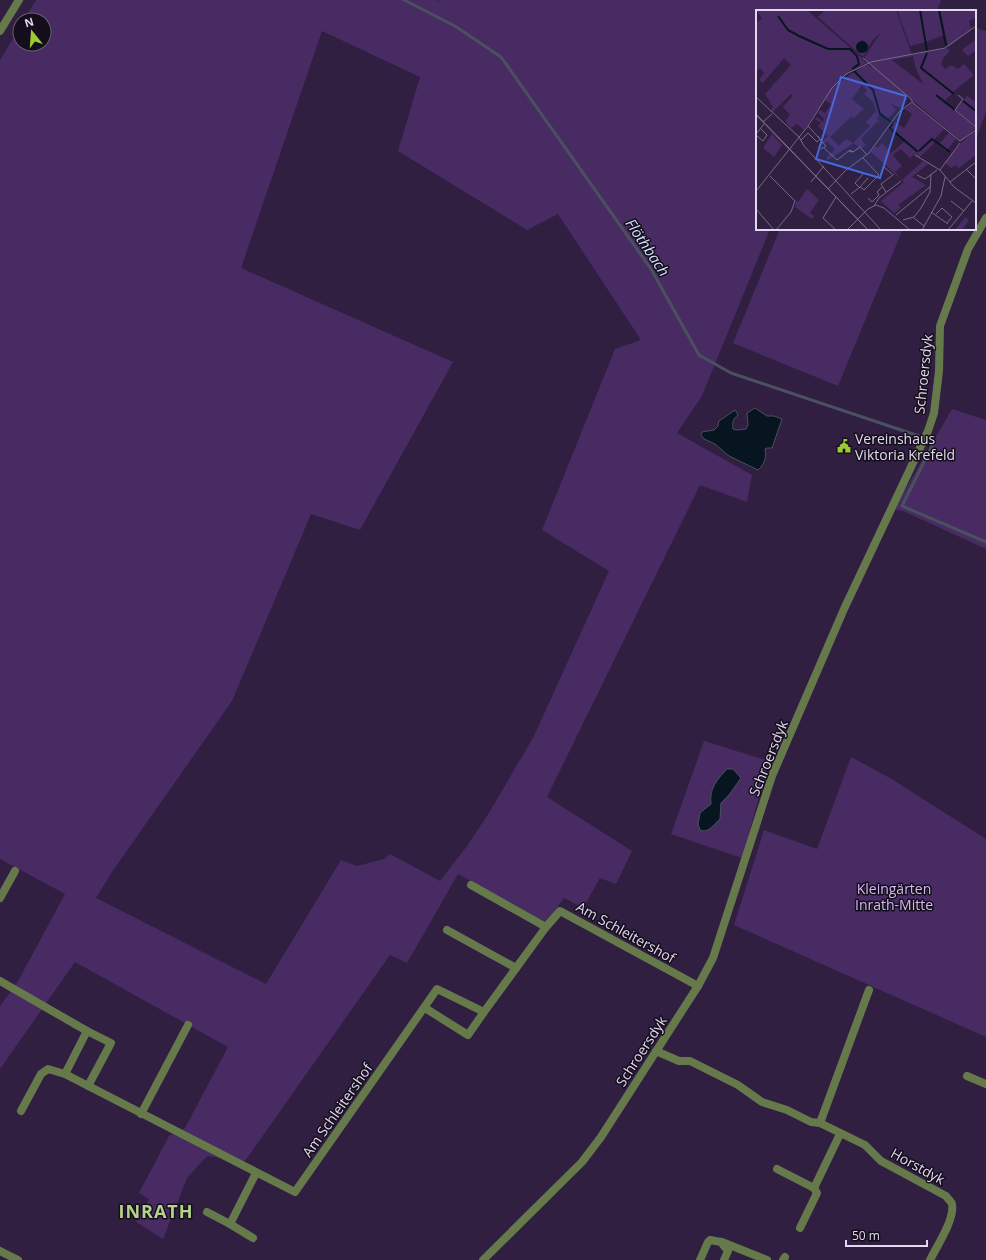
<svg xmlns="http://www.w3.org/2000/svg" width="986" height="1260" viewBox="0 0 986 1260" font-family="'Open Sans',sans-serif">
<rect width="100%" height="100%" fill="#301f40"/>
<g fill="#482b63" fill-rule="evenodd">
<path d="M 36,0 L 435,0 L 440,2 L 437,0 L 941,0 L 937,11 L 757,11 L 757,229 L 770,229 L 702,396 L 677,433 L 752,475 L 747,502 L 700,485 L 547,797 L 632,851 L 616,884 L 600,878 L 583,908 L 564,898 L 546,922 L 458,874 L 407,963 L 390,955 L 245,1161 L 207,1156 L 187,1178 L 163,1239 L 136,1222 L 149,1199 L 139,1193 L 169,1136 L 185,1128 L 228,1047 L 75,962 L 0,1069 L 0,1006 L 17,983 L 65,894 L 0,859 L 0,60 L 20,27 L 20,44 L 44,44 L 44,20 L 24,20 ZM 322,31 L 420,77 L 398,151 L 527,230 L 558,214 L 641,340 L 615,349 L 542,530 L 609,571 L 534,736 L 489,813 L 467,846 L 440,881 L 390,854 L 384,859 L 357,866 L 341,860 L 266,984 L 96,898 L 112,872 L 232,701 L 311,514 L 360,530 L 453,362 L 241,268 Z"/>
<path d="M 975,28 L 986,31 L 986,112 L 975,142 Z"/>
<path d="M 780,229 L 897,229 L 902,231 L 838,386 L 733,343 Z"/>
<path d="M 952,409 L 986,420 L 986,549 L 903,511 L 894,509 Z"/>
<path d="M 704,741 L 769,761 L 742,858 L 671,834 Z"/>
<path d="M 851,757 L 890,778 L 986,839 L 986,1037 L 734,925 L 764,830 L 817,849 Z"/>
</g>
<g fill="#071521" stroke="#49505e">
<path d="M 755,408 L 767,416 L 774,416 L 782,419 L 772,448 L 767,448 L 765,449 C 767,457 764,465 758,470 L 729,456 L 715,444 L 704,439 L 701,435 L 702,432 L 714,430 L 718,426 L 719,421 L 735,410 L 738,415 C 733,419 732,422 733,429 L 737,430 L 746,429 L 748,425 L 747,413 Z"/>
<path d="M 727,769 L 733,769 L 741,778 L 729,795 L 721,803 L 720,819 C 714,824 708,834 700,830 L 698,824 L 700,813 L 711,804 C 709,788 717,780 727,769 Z"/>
</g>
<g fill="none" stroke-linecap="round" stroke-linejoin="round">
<g stroke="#49505e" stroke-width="3">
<path d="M 404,0 L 455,26 L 501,57 L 651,269 L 699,355 L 731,373 L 919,436"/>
<path d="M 927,440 L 934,442 L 902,506 L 986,542"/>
</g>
<g stroke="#66794a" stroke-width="8">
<path d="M 0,31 L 19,0"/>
<path d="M 471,885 L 546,927"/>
<path d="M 0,898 L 15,871"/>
<path d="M 447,930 L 516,968"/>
<path d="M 0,981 L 87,1031 L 65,1074 L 48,1069 L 41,1074 L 21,1111"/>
<path d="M 484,1012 L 546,927 L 560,911 L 698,986"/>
<path d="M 87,1031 L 111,1043 L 88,1086"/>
<path d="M 656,1051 L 679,1061 L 690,1061 L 738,1085 L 762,1102 L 787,1110 L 811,1122 L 820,1123 L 865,1145 L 881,1161 L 946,1196 C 948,1199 951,1201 952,1204 C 955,1219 937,1246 930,1260"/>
<path d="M 65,1074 L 295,1192 L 437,989 L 484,1012 L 468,1035 L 425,1008"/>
<path d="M 967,1076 L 986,1084"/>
<path d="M 141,1114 L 188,1025"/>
<path d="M 820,1123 L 869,990"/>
<path d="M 777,1169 L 814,1188 L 840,1134"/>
<path d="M 207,1212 L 230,1224 L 256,1173"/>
<path d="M 230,1224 L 253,1238"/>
<path d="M 800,1228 L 817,1193 L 814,1188"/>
<path d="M 722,1242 L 767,1260"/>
<path d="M 0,1251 L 18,1260"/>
<path d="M 483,1260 L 582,1162 L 601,1137 L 698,986 L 713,958 L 772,776 L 844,609 L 928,431 L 934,413 L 939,371 L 940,326 L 968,249 L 986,218"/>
<path d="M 700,1260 L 708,1242 L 710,1240 L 721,1242 L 728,1251 L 724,1260"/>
<path d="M 783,1260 L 785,1257"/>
</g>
</g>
<defs>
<g id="civic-bare" transform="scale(1.08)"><path d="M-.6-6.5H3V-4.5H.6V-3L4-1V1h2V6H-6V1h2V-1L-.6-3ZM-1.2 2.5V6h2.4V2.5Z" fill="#9bcb33" stroke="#140d1c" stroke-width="2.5" paint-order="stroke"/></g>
</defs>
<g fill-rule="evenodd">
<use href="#civic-bare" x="844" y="446"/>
</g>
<g text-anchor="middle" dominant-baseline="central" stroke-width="3" stroke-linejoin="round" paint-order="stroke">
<g font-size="14" fill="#e2d9ee" stroke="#140d1c">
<text transform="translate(923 374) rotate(-84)">Schroersdyk</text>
<text transform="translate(768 758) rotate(-68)">Schroersdyk</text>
<text transform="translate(626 932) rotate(29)">Am Schleitershof</text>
<text transform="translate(641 1051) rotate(-57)">Schroersdyk</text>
<text transform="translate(337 1110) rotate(-55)">Am Schleitershof</text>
<text transform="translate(918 1166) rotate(29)">Horstdyk</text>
</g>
<g font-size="14" fill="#e2d9ee" stroke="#140d1c" text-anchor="start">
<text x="855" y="438">Vereinshaus<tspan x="855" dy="16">Viktoria Krefeld</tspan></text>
</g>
<g font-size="14" fill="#d3bbef" stroke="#140d1c">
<text x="894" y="888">Kleingärten<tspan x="894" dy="16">Inrath-Mitte</tspan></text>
</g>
<g font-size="15" font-style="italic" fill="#cee5fa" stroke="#140d1c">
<text transform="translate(648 247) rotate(56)">Flöthbach</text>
</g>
<g font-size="18" font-weight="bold" letter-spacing="1" fill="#b6d28a" stroke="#140d1c">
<text x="156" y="1211">INRATH</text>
</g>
</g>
<g transform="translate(756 10)">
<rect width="220" height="220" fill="#301f40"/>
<path d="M 0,0 L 51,0 L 106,48 L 110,53 L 94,61 L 79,75 L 110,54 L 117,58 L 108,48 L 125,22 L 116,31 L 107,47 L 62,7 L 69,0 L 140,0 L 156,45 L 135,49 L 191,38 L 194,41 L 187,48 L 185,54 L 189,59 L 195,55 L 202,59 L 208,54 L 218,65 L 197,82 L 206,90 L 197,83 L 188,91 L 220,118 L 205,131 L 148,83 L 146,86 L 151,89 L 144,98 L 134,93 L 140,100 L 132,109 L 126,103 L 121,108 L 124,114 L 121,112 L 105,129 L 110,135 L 108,137 L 103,138 L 98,133 L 71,151 L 71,147 L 79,139 L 71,131 L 59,139 L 72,126 L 62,116 L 65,113 L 59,109 L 61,107 L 67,112 L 68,109 L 62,103 L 64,100 L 69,103 L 75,94 L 68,90 L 48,120 L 41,114 L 35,118 L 29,111 L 34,105 L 27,97 L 37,86 L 35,84 L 16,103 L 14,101 L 17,97 L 9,84 L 35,55 L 28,48 L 7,73 L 3,70 L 8,63 L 4,58 L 0,62 L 0,12 L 6,9 ZM 106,30 L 113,36 L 105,43 L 100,39 ZM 157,46 L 160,59 L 167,74 L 136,50 ZM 106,75 L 111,80 L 108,84 L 117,92 L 120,101 L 110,112 L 114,116 L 97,133 L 90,129 L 83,136 L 74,127 L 95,107 L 98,108 L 108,99 L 96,89 ZM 141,0 L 183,0 L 191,37 L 188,25 L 170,32 L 171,42 L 170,32 L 154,36 ZM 184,0 L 220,0 L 219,8 L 213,11 L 215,19 L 192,37 ZM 220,29 L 220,40 L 212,46 L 206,40 ZM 211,86 L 220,92 L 220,116 L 199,99 ZM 156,93 L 188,119 L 178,130 L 183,134 L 193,123 L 200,129 L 190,141 L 177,131 L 178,133 L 163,148 L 159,144 L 154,148 L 145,139 L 137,145 L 146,156 L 139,162 L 146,170 L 167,151 L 172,154 L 156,167 L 170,175 L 142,195 L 145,198 L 138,203 L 125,191 L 148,172 L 115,142 L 119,136 L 122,138 L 126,133 L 135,143 L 149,131 L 133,118 L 139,112 L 148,118 L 156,104 L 149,99 ZM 220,120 L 220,145 L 203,158 L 199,155 L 195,158 L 189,152 L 205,133 ZM 16,124 L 26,135 L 18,147 L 7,138 ZM 51,179 L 63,190 L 54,203 L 58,206 L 56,209 L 39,197 L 40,191 L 42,192 ZM 209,207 L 213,210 L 206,220 L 199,220 Z" fill="#482b63" fill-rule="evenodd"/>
<path d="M100 37a6 6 0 1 1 12 0a6 6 0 1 1-12 0Z" fill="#071521"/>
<path fill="none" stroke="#071521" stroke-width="2" d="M 164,0 L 171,41M 183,0 L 190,35M 22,6 L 32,20 L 43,26 L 72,39 L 94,39 L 101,46 L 103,54 L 96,59M 171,43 L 165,58 L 174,65M 98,61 L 117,80 L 124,104 L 137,113M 174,65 L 198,84M 180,85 L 199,100M 207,91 L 220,101M 137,114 L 134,118 L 162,142M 163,141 L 176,129 L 194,142"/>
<path fill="none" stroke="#776986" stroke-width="1" d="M 107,48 L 155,89 L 157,93 L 204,131 L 220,120M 202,85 L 207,89 L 199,100 L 220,117M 0,87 L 43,127 L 48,136 L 125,220M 0,104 L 112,220M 0,105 L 112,220M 7,112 L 16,104M 52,116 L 64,129 L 62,126M 0,124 L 8,114M 0,125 L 7,131 L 11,125 L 4,118M 64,129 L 70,136 L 65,139M 45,130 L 52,123 L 61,132 L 64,129M 68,138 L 81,150 L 94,140 L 97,142 L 93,141M 97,142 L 104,137 L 111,145M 159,145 L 184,160M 127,156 L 136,164M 210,159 L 219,168M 184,160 L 198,177 L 220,193M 184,160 L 204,133M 161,165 L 169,169 L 181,160M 14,166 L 39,191 L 35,202 L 20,220M 55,172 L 68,156M 194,172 L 220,152M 103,177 L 99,173 L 108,163M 104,177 L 112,168M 72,179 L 90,160 L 113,143 L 143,102 L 156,92M 0,181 L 52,116 L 76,78 L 90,64 L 115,52 L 189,38 L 220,16M 130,182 L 125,174 L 138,164M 95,184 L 104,177 L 108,180 L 123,165 L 107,148M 112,188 L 116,192 L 123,185 L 121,182 L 126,177M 195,191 L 208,201M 118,196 L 123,188 L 145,171M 0,199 L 18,220M 175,202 L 192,214M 180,204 L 186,198 L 196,207 L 191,213M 140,205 L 175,176M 158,208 L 168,216M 147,210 L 158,207 L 165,198 L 174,182 L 175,164M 80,220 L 67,208 L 80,187M 91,220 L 112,199 L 120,195 L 128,198 L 154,220M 166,220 L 185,186 L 189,167M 192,220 L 216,191"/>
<path fill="#446adc" fill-opacity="0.15" stroke="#446adc" stroke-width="2" d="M 85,67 L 150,86 L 124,168 L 60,149 Z"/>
<rect width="220" height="220" fill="none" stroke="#e2d9ee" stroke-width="2"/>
</g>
<g transform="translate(32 32) rotate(343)"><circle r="19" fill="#140d1c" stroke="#665f70"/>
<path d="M0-3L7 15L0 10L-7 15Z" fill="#9bcb33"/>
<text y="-6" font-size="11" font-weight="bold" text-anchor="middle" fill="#e2d9ee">N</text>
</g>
<path d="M846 1240v6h81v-6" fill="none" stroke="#e2d9ee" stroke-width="2"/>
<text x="852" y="1240" font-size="12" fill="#e2d9ee" stroke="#140d1c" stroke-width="3" paint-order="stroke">50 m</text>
</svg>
